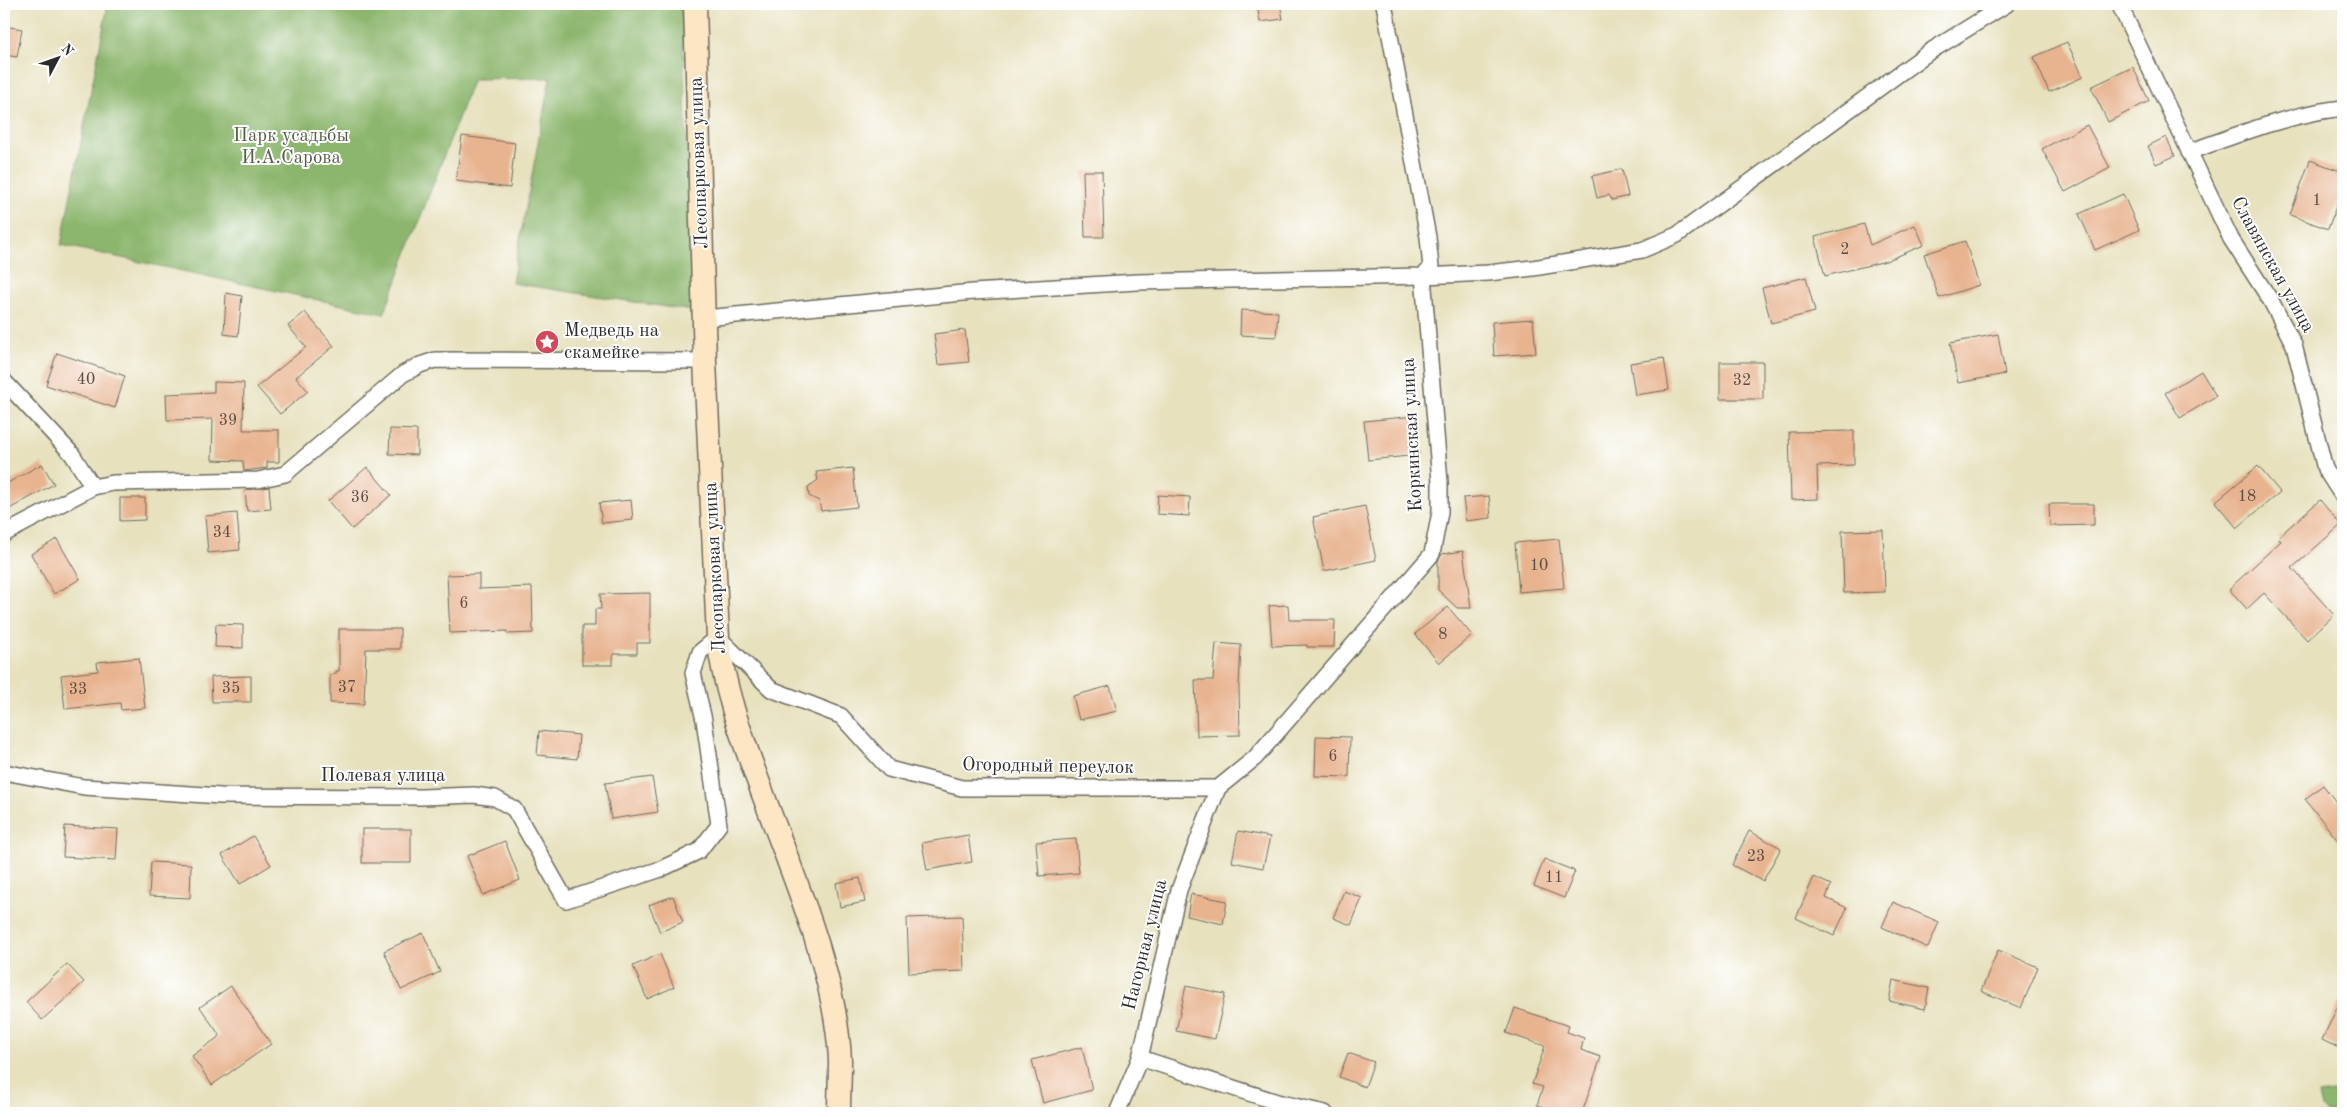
<svg xmlns="http://www.w3.org/2000/svg" width="2347" height="1117" viewBox="0 0 2347 1117" font-family="'Old Standard TT',serif">
<rect width="100%" height="100%" fill="#fff"/>
<filter id="ink" filterUnits="userSpaceOnUse"><feTurbulence type="fractalNoise" baseFrequency=".02" numOctaves="2"/><feDisplacementMap in="SourceGraphic" scale="10" xChannelSelector="R" yChannelSelector="G"/><feConvolveMatrix kernelMatrix="1 2 1 2 8 2 1 2 1" color-interpolation-filters="sRGB"/></filter>
<filter id="wash" filterUnits="userSpaceOnUse"><feTurbulence type="fractalNoise" baseFrequency=".0096" numOctaves="4" result="noise"/><feDisplacementMap in="SourceGraphic" scale="20" xChannelSelector="R" yChannelSelector="G"/><feGaussianBlur stdDeviation="1.12" result="paint"/><feColorMatrix in="noise" values="0 0 0 0 0 0 0 0 0 0 0 0 0 0 0 0 0 1.4 0 .05"/><feComposite in="paint" operator="in"/></filter>
<g filter="url(#wash)">
<rect width="100%" height="100%" fill="#e7e1be"/>
<g fill="#8cb66d" stroke="#5c704c">
<path d="M 108,4 L 682,4 L 692,311 L 512,283 L 550,78 L 473,79 L 384,314 L 61,245 Z"/>
<path d="M 2331,1092 L 2343,1094 L 2343,1113 L 2325,1113 L 2321,1109 L 2318,1094 Z"/>
</g>
<g id="blocks">
<g fill="#e8b490">
<path d="M 1257,4 L 1280,4 L 1283,19 L 1260,22 Z"/>
<path d="M 4,26 L 22,29 L 17,57 L 4,55 Z"/>
<path d="M 2067,42 L 2083,77 L 2049,92 L 2034,57 Z"/>
<path d="M 2133,67 L 2149,101 L 2108,122 L 2091,87 Z"/>
<path d="M 2087,125 L 2110,168 L 2065,192 L 2042,149 Z"/>
<path d="M 462,136 L 515,143 L 510,188 L 456,181 Z"/>
<path d="M 2166,137 L 2175,156 L 2156,164 L 2148,146 Z"/>
<path d="M 2310,160 L 2343,172 L 2343,187 L 2328,229 L 2290,215 Z"/>
<path d="M 1622,169 L 1628,196 L 1612,200 L 1609,195 L 1597,198 L 1592,176 Z"/>
<path d="M 1083,171 L 1102,171 L 1104,237 L 1085,237 Z"/>
<path d="M 2123,194 L 2139,230 L 2095,250 L 2079,214 Z"/>
<path d="M 1864,224 L 1870,245 L 1915,225 L 1924,245 L 1886,261 L 1825,276 L 1815,237 Z"/>
<path d="M 1965,241 L 1979,285 L 1939,298 L 1924,254 Z"/>
<path d="M 1806,277 L 1815,312 L 1771,323 L 1762,288 Z"/>
<path d="M 226,293 L 242,296 L 238,336 L 224,334 Z"/>
<path d="M 1241,310 L 1278,312 L 1276,337 L 1240,335 Z"/>
<path d="M 305,312 L 334,346 L 296,377 L 308,391 L 280,414 L 257,387 L 306,347 L 288,326 Z"/>
<path d="M 1533,319 L 1536,353 L 1494,356 L 1492,322 Z"/>
<path d="M 965,330 L 969,362 L 938,365 L 934,334 Z"/>
<path d="M 1998,334 L 2005,374 L 1958,383 L 1950,343 Z"/>
<path d="M 57,353 L 125,376 L 115,408 L 46,385 Z"/>
<path d="M 1664,358 L 1669,390 L 1635,395 L 1630,363 Z"/>
<rect x="1720" y="362" width="43" height="37"/>
<path d="M 2201,371 L 2216,396 L 2180,418 L 2165,393 Z"/>
<path d="M 214,382 L 244,383 L 243,430 L 279,430 L 279,462 L 267,462 L 267,468 L 244,471 L 243,461 L 212,460 L 213,419 L 167,420 L 166,394 L 214,392 Z"/>
<path d="M 1415,416 L 1419,455 L 1368,460 L 1364,421 Z"/>
<path d="M 390,429 L 417,430 L 417,455 L 389,454 Z"/>
<path d="M 1854,431 L 1854,465 L 1817,466 L 1818,499 L 1791,500 L 1789,432 Z"/>
<path d="M 42,464 L 54,484 L 4,512 L 4,485 Z"/>
<path d="M 2258,466 L 2280,492 L 2237,528 L 2215,502 Z"/>
<path d="M 367,467 L 391,495 L 352,529 L 328,501 Z"/>
<path d="M 853,468 L 857,507 L 821,511 L 819,501 L 809,496 L 808,487 L 818,480 L 816,472 Z"/>
<path d="M 269,487 L 271,509 L 247,511 L 245,490 Z"/>
<path d="M 1158,495 L 1190,497 L 1189,516 L 1157,514 Z"/>
<path d="M 1489,496 L 1491,518 L 1466,521 L 1463,498 Z"/>
<path d="M 120,498 L 145,498 L 145,520 L 120,521 Z"/>
<path d="M 631,500 L 633,520 L 602,523 L 599,503 Z"/>
<path d="M 2320,500 L 2341,525 L 2292,568 L 2334,615 L 2307,640 L 2264,593 L 2247,609 L 2229,589 L 2281,541 L 2278,537 Z"/>
<path d="M 2049,504 L 2094,504 L 2094,525 L 2050,526 Z"/>
<path d="M 1365,506 L 1376,560 L 1324,571 L 1313,517 Z"/>
<path d="M 237,513 L 240,550 L 208,553 L 205,516 Z"/>
<path d="M 1883,530 L 1885,592 L 1844,593 L 1842,531 Z"/>
<path d="M 57,539 L 80,579 L 54,594 L 31,554 Z"/>
<path d="M 1559,539 L 1564,588 L 1519,592 L 1515,543 Z"/>
<path d="M 1463,551 L 1471,608 L 1457,608 L 1438,590 L 1438,561 L 1442,554 Z"/>
<path d="M 479,574 L 479,589 L 532,587 L 533,633 L 507,634 L 507,631 L 450,633 L 447,575 Z"/>
<path d="M 650,593 L 650,643 L 637,643 L 637,654 L 613,654 L 613,665 L 582,665 L 582,626 L 595,626 L 595,609 L 601,609 L 600,594 Z"/>
<path d="M 1288,605 L 1289,620 L 1335,620 L 1334,647 L 1307,647 L 1307,645 L 1272,646 L 1269,606 Z"/>
<path d="M 1448,607 L 1472,635 L 1439,663 L 1415,634 Z"/>
<path d="M 216,624 L 243,625 L 243,648 L 215,647 Z"/>
<path d="M 339,629 L 400,629 L 400,649 L 366,649 L 364,704 L 330,703 L 330,675 L 336,674 L 336,671 L 339,671 Z"/>
<path d="M 1216,643 L 1241,645 L 1239,687 L 1240,735 L 1197,736 L 1195,680 L 1213,680 Z"/>
<path d="M 139,658 L 145,708 L 121,710 L 120,703 L 65,709 L 61,675 L 98,671 L 97,662 Z"/>
<path d="M 251,676 L 251,702 L 212,702 L 211,677 Z"/>
<path d="M 1110,686 L 1117,711 L 1079,720 L 1073,696 Z"/>
<path d="M 539,731 L 579,735 L 577,759 L 537,755 Z"/>
<path d="M 1316,736 L 1350,737 L 1349,777 L 1315,776 Z"/>
<path d="M 652,777 L 658,812 L 611,819 L 605,783 Z"/>
<path d="M 2323,785 L 2336,802 L 2343,796 L 2343,847 L 2305,799 Z"/>
<path d="M 65,826 L 118,829 L 116,860 L 63,857 Z"/>
<rect x="362" y="829" width="49" height="34"/>
<path d="M 1238,831 L 1270,837 L 1263,868 L 1232,862 Z"/>
<path d="M 1749,831 L 1781,848 L 1763,881 L 1732,865 Z"/>
<path d="M 968,835 L 972,862 L 927,870 L 922,843 Z"/>
<path d="M 253,836 L 271,865 L 240,884 L 222,855 Z"/>
<path d="M 1076,839 L 1079,873 L 1039,876 L 1036,842 Z"/>
<path d="M 505,841 L 520,880 L 483,895 L 467,856 Z"/>
<path d="M 1544,859 L 1575,871 L 1564,898 L 1534,886 Z"/>
<path d="M 151,862 L 191,864 L 190,898 L 149,896 Z"/>
<path d="M 1814,877 L 1831,885 L 1826,898 L 1847,908 L 1834,936 L 1796,918 Z"/>
<path d="M 860,878 L 865,902 L 840,907 L 836,883 Z"/>
<path d="M 1344,891 L 1362,898 L 1351,925 L 1333,918 Z"/>
<path d="M 1191,894 L 1227,901 L 1223,924 L 1187,916 Z"/>
<path d="M 673,896 L 683,922 L 660,932 L 649,905 Z"/>
<path d="M 1893,902 L 1939,922 L 1928,948 L 1882,927 Z"/>
<path d="M 962,916 L 964,971 L 909,973 L 907,918 Z"/>
<path d="M 423,933 L 440,972 L 401,990 L 384,951 Z"/>
<path d="M 1998,950 L 2038,967 L 2021,1008 L 1981,991 Z"/>
<path d="M 660,954 L 674,987 L 647,999 L 633,966 Z"/>
<path d="M 67,964 L 84,982 L 42,1020 L 26,1002 Z"/>
<path d="M 1893,980 L 1929,988 L 1925,1009 L 1889,1001 Z"/>
<path d="M 231,986 L 271,1044 L 212,1085 L 192,1056 L 220,1036 L 200,1007 Z"/>
<path d="M 1186,986 L 1225,994 L 1215,1039 L 1176,1031 Z"/>
<path d="M 2343,995 L 2343,1050 L 2322,1040 Z"/>
<path d="M 1515,1008 L 1569,1026 L 1567,1032 L 1584,1038 L 1581,1050 L 1601,1057 L 1582,1113 L 1563,1113 L 1537,1105 L 1543,1087 L 1532,1084 L 1545,1046 L 1506,1033 Z"/>
<path d="M 1082,1047 L 1092,1090 L 1043,1103 L 1032,1060 Z"/>
<path d="M 1348,1053 L 1374,1062 L 1365,1087 L 1339,1077 Z"/>
</g>
</g>
</g>
<g filter="url(#ink)">
<use href="#blocks" fill-opacity="0" stroke="#6d6b5e" stroke-width="1"/>
<g fill="none" stroke-linecap="round" stroke-linejoin="round">
<g stroke="#6d6b5e" stroke-width="18">
<g id="street">
<path d="M 2119,4 L 2231,239 L 2271,301 L 2294,345 L 2325,469 L 2343,497"/>
<path d="M 2189,152 C 2239,134 2290,114 2343,108"/>
<path d="M 705,318 L 973,292 L 1137,282 L 1423,276 L 1488,273 L 1533,268 L 1642,250 L 1677,235 L 1929,52 L 2007,4"/>
<path d="M 4,381 L 72,454 L 93,487 L 4,534"/>
<path d="M 93,487 L 113,483 L 258,480 L 285,474 L 403,374 L 420,365 L 435,360 L 705,361"/>
<path d="M 4,772 L 84,787 L 221,796 L 422,797 L 474,795 L 495,798 L 514,809 L 566,900 L 661,869 L 699,851 L 719,825 L 704,720 L 693,673 L 700,652 L 718,637 L 771,689 L 841,716 L 889,769 L 962,788 L 1218,788"/>
<path d="M 1140,1058 L 1277,1102 L 1325,1113"/>
<path d="M 1117,1113 L 1140,1058 L 1179,890 L 1218,788 L 1255,758 L 1432,554 L 1440,512 L 1440,482 L 1423,276 L 1431,268 L 1428,237 L 1384,4"/>
</g>
</g>
<g stroke="#6d6b5e" stroke-width="25">
<path id="secondary" d="M 695,4 L 705,361 L 718,637 C 724,693 745,745 764,797 C 794,878 836,973 840,1060 C 840,1078 839,1096 839,1113"/>
</g>
<use href="#street" stroke="#fff" stroke-width="15"/>
<use href="#secondary" stroke="#fce6c4" stroke-width="22"/>
</g>
</g>
<defs>
<g id="sight-disc" transform="scale(1.25)"><circle r="9.5" fill="#d1495b" stroke="#fff"/><path d="M0-6L1.8-2.2L6-1.7L2.9 1.2L3.7 5.4L0 3.3L-3.7 5.4L-2.9 1.2L-6-1.7L-1.8-2.2Z" fill="#fff"/></g>
</defs>
<g fill-rule="evenodd">
<use href="#sight-disc" x="547" y="342"/>
</g>
<g text-anchor="middle" dominant-baseline="central" stroke-width="4" stroke-linejoin="round" paint-order="stroke">
<g font-size="16" fill="#5a4d44">
<text x="2317" y="201">1</text>
<text x="1845" y="250">2</text>
<text x="86" y="380">40</text>
<text x="1742" y="381">32</text>
<text x="228" y="421">39</text>
<text x="2247" y="497">18</text>
<text x="360" y="498">36</text>
<text x="222" y="533">34</text>
<text x="1539" y="566">10</text>
<text x="464" y="604">6</text>
<text x="1443" y="635">8</text>
<text x="347" y="688">37</text>
<text x="231" y="689">35</text>
<text x="78" y="690">33</text>
<text x="1333" y="757">6</text>
<text x="1756" y="857">23</text>
<text x="1554" y="878">11</text>
</g>
<g font-size="19" fill="#535e44" stroke="#fff">
<text x="291" y="136">Парк усадьбы<tspan x="291" dy="22">И.А.Сарова</tspan></text>
</g>
<g font-size="19" fill="#2b2b2b" stroke="#fff">
<text transform="translate(700 163) rotate(-92)">Лесопарковая улица</text>
<text transform="translate(2272 265) rotate(61)">Славянская улица</text>
<text transform="translate(1413 435) rotate(-93)">Коркинская улица</text>
<text transform="translate(716 568) rotate(-93)">Лесопарковая улица</text>
<text transform="translate(1048 767) rotate(1)">Огородный переулок</text>
<text x="383" y="776">Полевая улица</text>
<text transform="translate(1146 945) rotate(-76)">Нагорная улица</text>
</g>
<g font-size="19" fill="#2b2b2b" stroke="#fff" text-anchor="start">
<text x="564" y="331">Медведь на<tspan x="564" dy="22">скамейке</tspan></text>
</g>
</g>
<rect width="2347" height="1117" fill="none" stroke="#fff" stroke-width="20"/>
<g transform="translate(58 58) rotate(49)" stroke="#ffffff" stroke-width="4" paint-order="stroke">
<path d="M0-4L9 19L0 12L-9 19Z" fill="#2b2b2b"/>
<text y="-8" font-size="14" font-weight="bold" text-anchor="middle" fill="#2b2b2b">N</text>
</g>
</svg>
